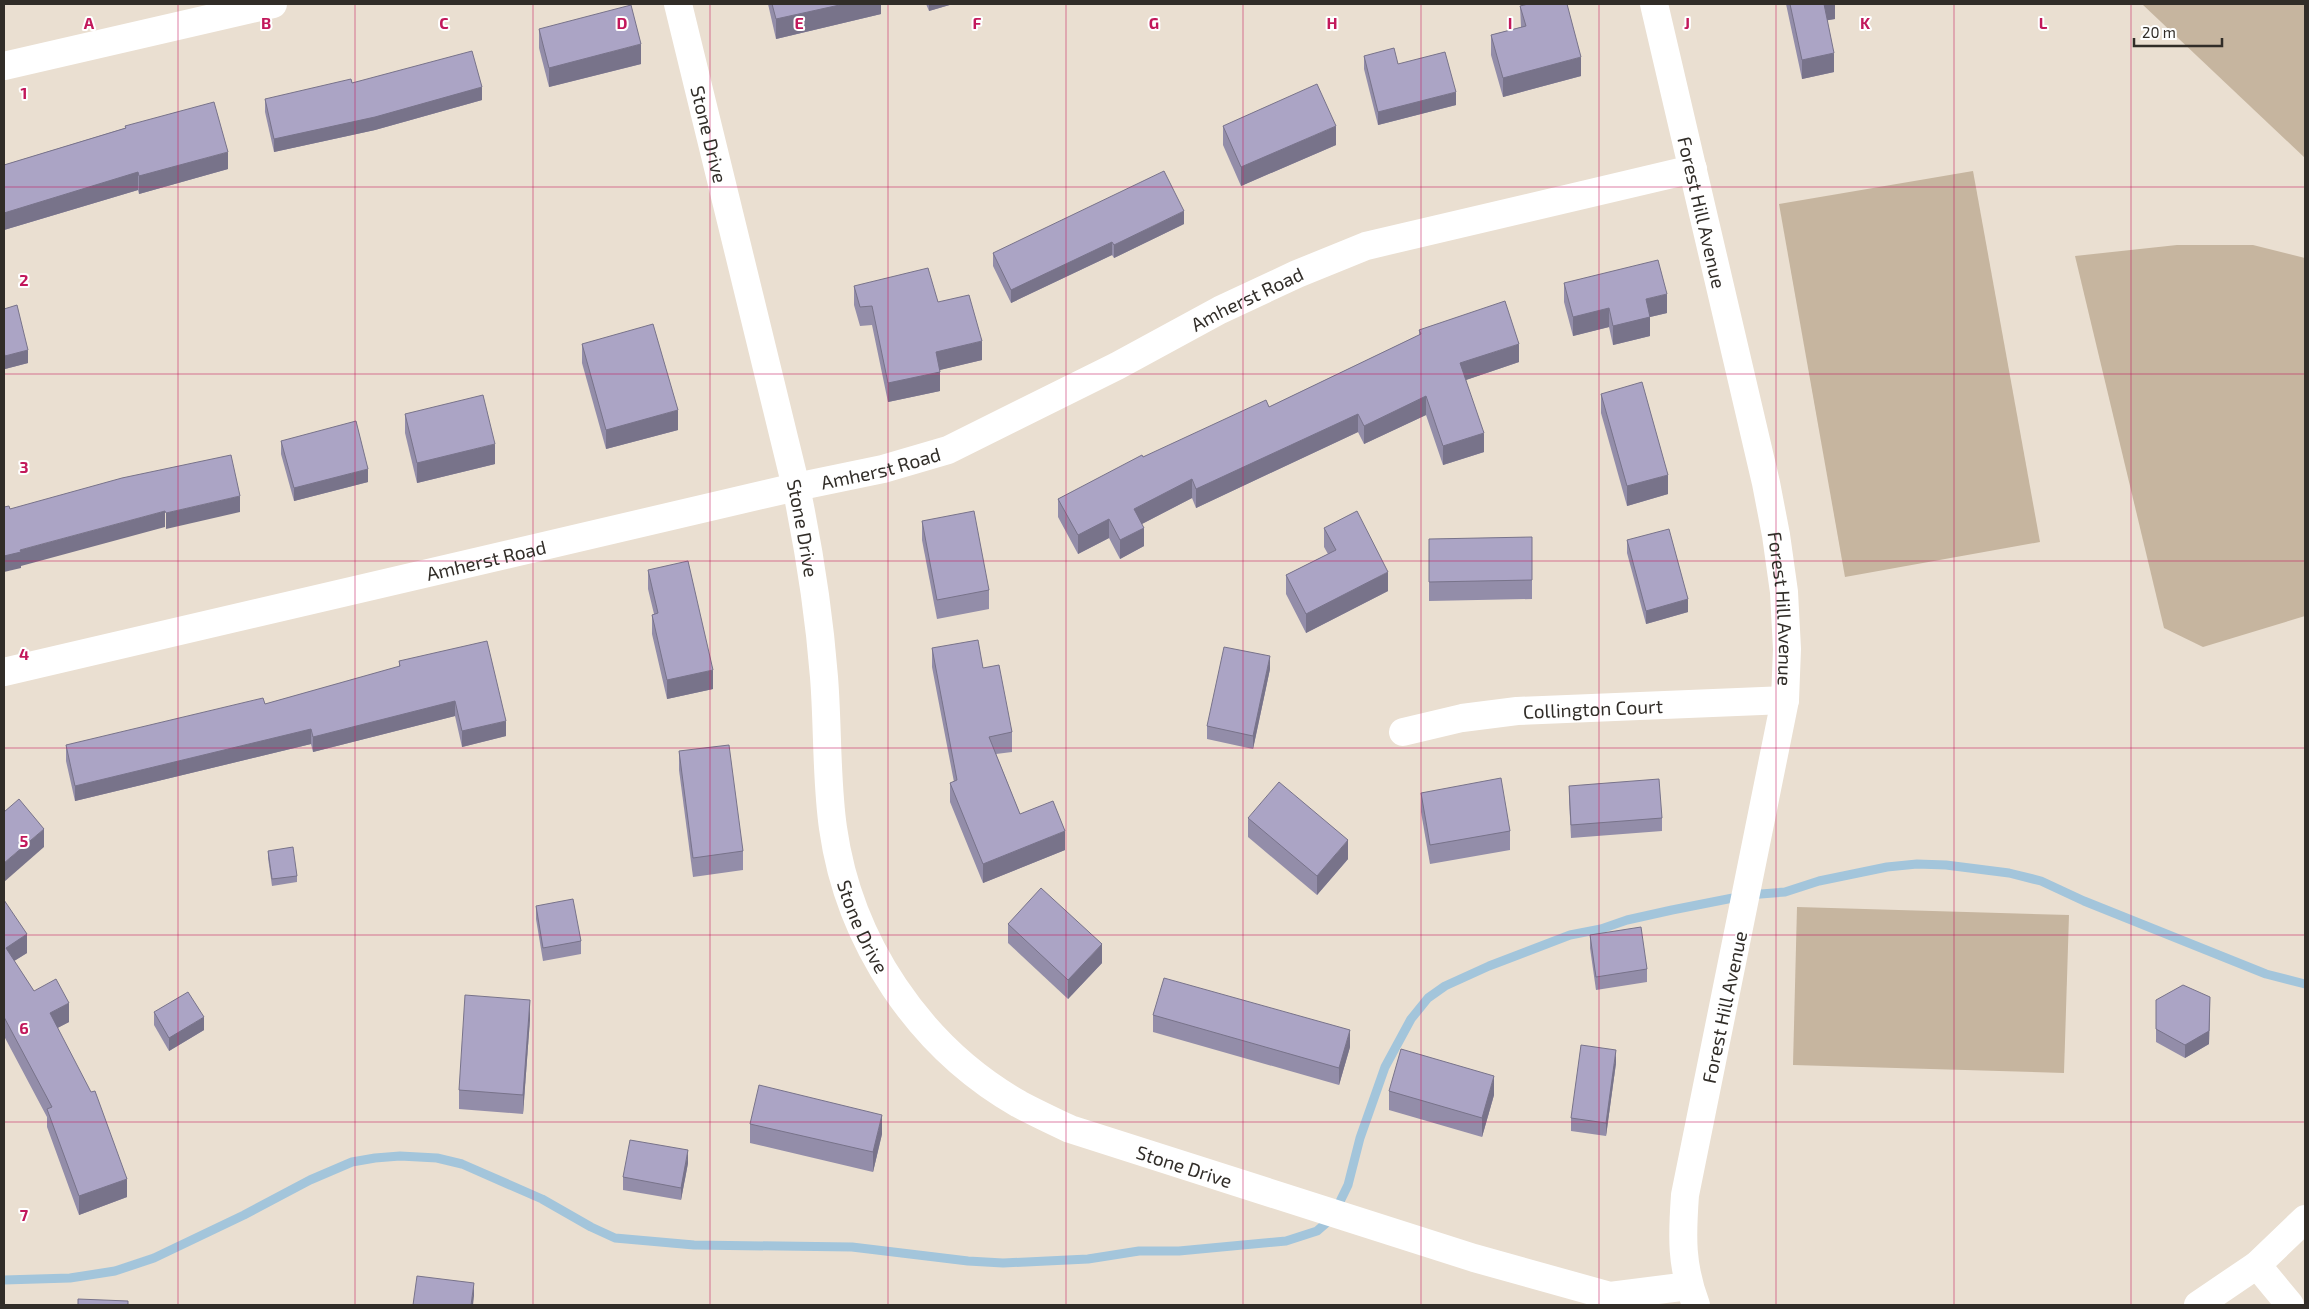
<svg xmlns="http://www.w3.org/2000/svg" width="2309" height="1309" viewBox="0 0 2309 1309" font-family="'Exo 2',sans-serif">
<rect width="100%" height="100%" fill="#eadfd1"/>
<g fill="#c6b59f">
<path d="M 2142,4 L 2305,4 L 2305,158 Z"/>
<path d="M 1973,171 L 2040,542 L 1845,577 L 1779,204 Z"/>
<path d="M 2177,245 L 2253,245 L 2305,258 L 2305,616 L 2203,647 L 2164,628 L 2075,256 Z"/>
<path d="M 1797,907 L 2069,915 L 2064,1073 L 1793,1065 Z"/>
</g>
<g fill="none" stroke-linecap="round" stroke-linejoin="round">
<path stroke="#a3c5db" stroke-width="9" d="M 4,1280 L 70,1278 L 115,1271 L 154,1258 L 244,1215 L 310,1180 L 352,1162 L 375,1158 L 400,1156 L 437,1158 L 462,1164 L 542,1199 L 591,1227 L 615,1238 L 694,1245 L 852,1247 L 968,1261 L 1003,1263 L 1088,1259 L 1139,1251 L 1179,1251 L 1286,1241 L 1317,1231 L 1332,1218 L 1348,1185 L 1360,1138 L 1385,1067 L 1411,1019 L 1428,998 L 1445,986 L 1489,966 L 1570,935 L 1601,929 L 1627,920 L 1672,910 L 1748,895 L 1785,892 L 1819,881 L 1887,867 L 1917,864 L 1946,865 L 2009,873 L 2041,881 L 2084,901 L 2266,974 L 2305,984"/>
<g stroke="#fff" stroke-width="28">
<path id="s1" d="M 678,4 L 796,487 C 809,549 819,613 824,677 C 828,727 826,779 833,828 C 849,942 919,1047 1019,1104 C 1036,1113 1053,1121 1070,1129 L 1474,1258 L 1610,1296 L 1689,1286"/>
<path id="s2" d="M 1654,4 L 1766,483 L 1776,535 L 1784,592 L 1787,649 L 1785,700 L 1685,1195 C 1682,1237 1681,1265 1696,1305"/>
<path id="s3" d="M 4,672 L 796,487 L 883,469 L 948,450 L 1117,366 L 1220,310 L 1297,274 L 1366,246 L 1693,169"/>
<path id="s4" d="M 1403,732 L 1462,718 L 1517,711 L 1785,700"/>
<path d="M 2257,1265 L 2290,1305"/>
</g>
<g stroke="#fff" stroke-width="28">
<path d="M 4,66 L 273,4"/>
<path d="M 2198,1305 L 2257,1265 L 2305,1219"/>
</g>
</g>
<g fill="#938da9">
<path d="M 768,4 L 881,4 L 881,14 L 776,39 Z"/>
<path d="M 926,4 L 953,4 L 929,11 Z"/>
<path d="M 1786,4 L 1835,4 L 1835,19 L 1827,20 L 1834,72 L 1802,79 Z"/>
<path d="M 1520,6 L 1581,76 L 1503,97 L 1491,55 L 1491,35 L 1521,27 Z"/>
<path d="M 539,29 L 641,64 L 549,87 L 539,48 Z"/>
<path d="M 1364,56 L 1398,64 L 1456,105 L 1378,125 L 1364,69 Z"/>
<path d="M 265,99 L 482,100 L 375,130 L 274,152 L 265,112 Z"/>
<path d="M 125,126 L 228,169 L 139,194 L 138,190 L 4,230 L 4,165 L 125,128 Z"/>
<path d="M 1223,126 L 1336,145 L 1241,186 L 1223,145 Z"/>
<path d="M 1184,224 L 1114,258 L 1112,255 L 1011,303 L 993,266 L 993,253 Z"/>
<path d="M 1564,283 L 1667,313 L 1650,317 L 1650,336 L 1613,345 L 1609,327 L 1573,336 L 1564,302 Z"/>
<path d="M 854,286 L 938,302 L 982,360 L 939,370 L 940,391 L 888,402 L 872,325 L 860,326 L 854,305 Z"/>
<path d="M 4,309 L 28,363 L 5,369 L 4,365 Z"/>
<path d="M 1419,330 L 1519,362 L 1466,380 L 1484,452 L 1443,465 L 1426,415 L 1364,444 L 1358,432 L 1196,508 L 1192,498 L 1142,524 L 1144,546 L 1120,559 L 1109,538 L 1078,554 L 1058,517 L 1058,499 L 1143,457 L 1269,407 L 1419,335 Z"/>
<path d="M 582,344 L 678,430 L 606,449 L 582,363 Z"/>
<path d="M 1601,394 L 1668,494 L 1627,506 L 1601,413 Z"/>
<path d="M 405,414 L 495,464 L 417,483 L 405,433 Z"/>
<path d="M 281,441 L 368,482 L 294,501 L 281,454 Z"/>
<path d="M 922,521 L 989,590 L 989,609 L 937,619 L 922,540 Z"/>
<path d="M 1324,528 L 1388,591 L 1306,633 L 1286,594 L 1286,575 L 1328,554 L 1324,547 Z"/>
<path d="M 1429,539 L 1532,580 L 1532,599 L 1429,601 Z"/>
<path d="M 1627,540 L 1688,612 L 1646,624 L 1627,553 Z"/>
<path d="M 648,570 L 713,689 L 667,699 L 652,634 L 652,615 L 654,614 L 648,589 Z"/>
<path d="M 932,648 L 983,668 L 1012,732 L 1012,752 L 996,754 L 1020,814 L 1065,850 L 983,883 L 950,802 L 950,783 L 954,782 L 932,667 Z"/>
<path d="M 399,661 L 506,736 L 462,747 L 455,716 L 313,752 L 311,744 L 75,801 L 66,761 L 66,745 L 265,704 L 399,667 Z"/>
<path d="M 1270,669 L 1253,749 L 1207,739 L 1207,726 Z"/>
<path d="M 679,751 L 743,851 L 743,870 L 693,877 L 679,770 Z"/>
<path d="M 1569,786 L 1662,818 L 1662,831 L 1571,838 L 1569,799 Z"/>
<path d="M 1421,793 L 1510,831 L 1510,850 L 1430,864 L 1421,812 Z"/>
<path d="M 1248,818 L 1348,859 L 1317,895 L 1248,837 Z"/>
<path d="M 268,851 L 297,876 L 297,882 L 272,886 L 268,858 Z"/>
<path d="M 4,900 L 27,953 L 14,961 L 34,991 L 69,1022 L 57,1028 L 127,1197 L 79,1215 L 47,1127 L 47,1117 L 4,1036 Z"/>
<path d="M 536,906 L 581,941 L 581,954 L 543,961 L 536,919 Z"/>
<path d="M 1008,924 L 1102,963 L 1068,999 L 1008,943 Z"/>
<path d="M 1590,935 L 1647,969 L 1647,982 L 1596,990 L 1590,948 Z"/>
<path d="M 2156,1000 L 2210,1010 L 2209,1044 L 2185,1058 L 2156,1042 Z"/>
<path d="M 154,1012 L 204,1030 L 169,1051 L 154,1025 Z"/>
<path d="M 1153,1015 L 1350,1047 L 1339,1085 L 1153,1032 Z"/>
<path d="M 530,1019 L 523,1114 L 459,1109 L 459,1090 Z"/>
<path d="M 1616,1063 L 1606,1136 L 1571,1131 L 1571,1118 Z"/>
<path d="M 1389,1091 L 1494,1095 L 1482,1137 L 1389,1110 Z"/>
<path d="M 750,1124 L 882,1134 L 873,1172 L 750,1143 Z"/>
<path d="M 688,1163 L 681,1200 L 623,1190 L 623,1177 Z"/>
</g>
<g fill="#78738a">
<path d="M 844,4 L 881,4 L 881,14 L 776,39 L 776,19 Z"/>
<path d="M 929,4 L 953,4 L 929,11 Z"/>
<path d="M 1823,4 L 1835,4 L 1835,19 L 1823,21 Z"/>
<path d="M 641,44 L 641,64 L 549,87 L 549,68 Z"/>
<path d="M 1834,53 L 1834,72 L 1802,79 L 1802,60 Z"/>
<path d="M 1581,57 L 1581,76 L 1503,97 L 1503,78 Z"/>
<path d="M 482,87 L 482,100 L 375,130 L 274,152 L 274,139 Z"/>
<path d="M 1456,92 L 1456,105 L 1378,125 L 1378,112 Z"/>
<path d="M 1336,126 L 1336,145 L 1241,186 L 1241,167 Z"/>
<path d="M 228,152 L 228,169 L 139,194 L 139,176 Z"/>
<path d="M 138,172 L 138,190 L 4,230 L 4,213 Z"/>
<path d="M 1184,211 L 1184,224 L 1114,258 L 1114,245 Z"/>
<path d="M 1112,242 L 1112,255 L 1011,303 L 1011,290 Z"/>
<path d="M 1667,294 L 1667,313 L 1650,317 L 1650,336 L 1613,345 L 1613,326 L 1646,299 Z"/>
<path d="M 1609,308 L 1609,327 L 1573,336 L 1573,317 Z"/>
<path d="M 982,341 L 982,360 L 936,371 L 936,352 Z"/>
<path d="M 1519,344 L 1519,362 L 1460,382 L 1460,363 Z"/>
<path d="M 28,350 L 28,363 L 5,369 L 5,356 Z"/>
<path d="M 940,372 L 940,391 L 888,402 L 888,383 Z"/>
<path d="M 1426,396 L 1426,415 L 1364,444 L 1364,426 Z"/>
<path d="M 678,410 L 678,430 L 606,449 L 606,430 Z"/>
<path d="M 1358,414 L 1358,432 L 1196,508 L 1196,489 Z"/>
<path d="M 1484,433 L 1484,452 L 1443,465 L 1443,446 Z"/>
<path d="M 495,444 L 495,464 L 417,483 L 417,463 Z"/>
<path d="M 368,469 L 368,482 L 294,501 L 294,488 Z"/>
<path d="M 1668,475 L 1668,494 L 1627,506 L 1627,486 Z"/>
<path d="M 1192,479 L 1192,498 L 1134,528 L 1134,509 Z"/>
<path d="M 240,496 L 240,512 L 166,529 L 166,513 Z"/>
<path d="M 165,511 L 165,527 L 21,566 L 21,568 L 4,572 L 4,556 L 20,550 Z"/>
<path d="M 1109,519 L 1109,538 L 1078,554 L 1078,535 Z"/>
<path d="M 1144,528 L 1144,546 L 1120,559 L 1120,540 Z"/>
<path d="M 1388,572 L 1388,591 L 1306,633 L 1306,614 Z"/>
<path d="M 1688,599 L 1688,612 L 1646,624 L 1646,611 Z"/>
<path d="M 1270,656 L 1270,669 L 1253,749 L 1253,736 Z"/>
<path d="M 713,670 L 713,689 L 667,699 L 667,680 Z"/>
<path d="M 455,701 L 455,716 L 313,752 L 313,737 Z"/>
<path d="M 506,721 L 506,736 L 462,747 L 462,731 Z"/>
<path d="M 311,729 L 311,744 L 75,801 L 75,786 Z"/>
<path d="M 44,829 L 44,847 L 4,882 L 4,863 Z"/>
<path d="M 1065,831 L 1065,850 L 983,883 L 983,864 Z"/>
<path d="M 1348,840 L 1348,859 L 1317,895 L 1317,876 Z"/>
<path d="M 27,934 L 27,953 L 6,966 L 6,948 Z"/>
<path d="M 1102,944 L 1102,963 L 1068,999 L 1068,980 Z"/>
<path d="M 2210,997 L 2209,1044 L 2185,1058 L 2185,1045 Z"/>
<path d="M 530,1000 L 530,1019 L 523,1114 L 523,1095 Z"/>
<path d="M 69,1003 L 69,1022 L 50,1032 L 50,1013 Z"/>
<path d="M 204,1017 L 204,1030 L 169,1051 L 169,1038 Z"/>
<path d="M 1350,1030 L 1350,1047 L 1339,1085 L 1339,1068 Z"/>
<path d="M 1616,1050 L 1616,1063 L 1606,1136 L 1606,1123 Z"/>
<path d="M 1494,1076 L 1494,1095 L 1482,1137 L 1482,1118 Z"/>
<path d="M 882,1115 L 882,1134 L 873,1172 L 873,1152 Z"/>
<path d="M 688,1150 L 688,1163 L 681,1200 L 681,1188 Z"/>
<path d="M 127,1179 L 127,1197 L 79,1215 L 79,1196 Z"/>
<path d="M 474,1283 L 474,1296 L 473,1305 L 471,1305 Z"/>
</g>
<g fill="#aba4c5" stroke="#78738a">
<path d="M 772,4 L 844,4 L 776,19 Z"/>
<path d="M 1528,4 L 1567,4 L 1581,57 L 1503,78 L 1491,35 L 1526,26 L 1520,6 Z"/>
<path d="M 1790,4 L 1824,4 L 1834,53 L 1802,60 Z"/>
<path d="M 631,5 L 641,44 L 549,68 L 539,29 Z"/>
<path d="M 1394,48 L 1398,64 L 1445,52 L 1456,92 L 1378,112 L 1364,56 Z"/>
<path d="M 472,51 L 482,87 L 375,117 L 274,139 L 265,99 L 351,79 L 352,83 Z"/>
<path d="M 1317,84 L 1336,126 L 1241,167 L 1223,126 Z"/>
<path d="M 214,102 L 228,152 L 139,176 L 138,172 L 4,213 L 4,165 L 126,128 L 125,126 Z"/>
<path d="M 1164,171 L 1184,211 L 1114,245 L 1112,242 L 1011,290 L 993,253 Z"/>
<path d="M 1658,260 L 1667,294 L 1646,299 L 1650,317 L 1613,326 L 1609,308 L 1573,317 L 1564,283 Z"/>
<path d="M 928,268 L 938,302 L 969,295 L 982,341 L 936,352 L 940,372 L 888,383 L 872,306 L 860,307 L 854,286 Z"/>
<path d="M 1505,301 L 1519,344 L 1460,363 L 1484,433 L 1443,446 L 1426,396 L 1364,426 L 1358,414 L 1196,489 L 1192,479 L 1134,509 L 1144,528 L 1120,540 L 1109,519 L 1078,535 L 1058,499 L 1142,455 L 1143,457 L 1266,400 L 1269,407 L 1421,334 L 1419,330 Z"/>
<path d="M 17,305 L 28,350 L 5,356 L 4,352 L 4,309 Z"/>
<path d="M 653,324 L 678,410 L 606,430 L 582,344 Z"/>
<path d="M 1642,382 L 1668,475 L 1627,486 L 1601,394 Z"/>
<path d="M 483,395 L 495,444 L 417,463 L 405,414 Z"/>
<path d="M 356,421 L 368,469 L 294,488 L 281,441 Z"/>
<path d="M 231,455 L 240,496 L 166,513 L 165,511 L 20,550 L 21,552 L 4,556 L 4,507 L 9,506 L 10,509 L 122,478 Z"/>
<path d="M 974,511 L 989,590 L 937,600 L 922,521 Z"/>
<path d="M 1357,511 L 1388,572 L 1306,614 L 1286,575 L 1336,550 L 1324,528 Z"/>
<path d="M 1669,529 L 1688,599 L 1646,611 L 1627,540 Z"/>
<path d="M 1532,537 L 1532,580 L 1429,582 L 1429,539 Z"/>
<path d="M 688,561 L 713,670 L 667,680 L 652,615 L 658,613 L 648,570 Z"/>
<path d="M 978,640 L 983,668 L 999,665 L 1012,732 L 989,737 L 1020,814 L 1053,801 L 1065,831 L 983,864 L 950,783 L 957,780 L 932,648 Z"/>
<path d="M 487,641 L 506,721 L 462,731 L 455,701 L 313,737 L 311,729 L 75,786 L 66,745 L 263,698 L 265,704 L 400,666 L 399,661 Z"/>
<path d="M 1224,647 L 1270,656 L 1253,736 L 1207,726 Z"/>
<path d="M 729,745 L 743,851 L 693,858 L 679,751 Z"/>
<path d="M 1501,778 L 1510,831 L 1430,845 L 1421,793 Z"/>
<path d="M 1659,779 L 1662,818 L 1571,825 L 1569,786 Z"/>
<path d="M 1279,782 L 1348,840 L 1317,876 L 1248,818 Z"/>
<path d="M 19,799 L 44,829 L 4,863 L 4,812 Z"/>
<path d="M 293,847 L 297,876 L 272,879 L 268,851 Z"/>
<path d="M 1041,888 L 1102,944 L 1068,980 L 1008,924 Z"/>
<path d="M 573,899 L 581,941 L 543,948 L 536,906 Z"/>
<path d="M 4,900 L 27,934 L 6,948 L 34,991 L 56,979 L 69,1003 L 50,1013 L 91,1092 L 95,1091 L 127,1179 L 79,1196 L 47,1109 L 52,1107 L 4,1017 Z"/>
<path d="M 1641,927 L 1647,969 L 1596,977 L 1590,935 Z"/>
<path d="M 1164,978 L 1350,1030 L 1339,1068 L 1153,1015 Z"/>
<path d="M 2183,985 L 2210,997 L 2209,1031 L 2185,1045 L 2156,1029 L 2156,1000 Z"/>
<path d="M 188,992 L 204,1017 L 169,1038 L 154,1012 Z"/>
<path d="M 465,995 L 530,1000 L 523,1095 L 459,1090 Z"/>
<path d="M 1581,1045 L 1616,1050 L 1606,1123 L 1571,1118 Z"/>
<path d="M 1401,1049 L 1494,1076 L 1482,1118 L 1389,1091 Z"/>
<path d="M 759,1085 L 882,1115 L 873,1152 L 750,1124 Z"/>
<path d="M 630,1140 L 688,1150 L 681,1188 L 623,1177 Z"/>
<path d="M 417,1276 L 474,1283 L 471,1305 L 413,1305 Z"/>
<path d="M 78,1299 L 128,1301 L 128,1305 L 78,1305 Z"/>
</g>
<path fill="none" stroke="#c2185b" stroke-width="1" stroke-opacity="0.55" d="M 178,4 L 178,1305M 355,4 L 355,1305M 533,4 L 533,1305M 710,4 L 710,1305M 888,4 L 888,1305M 1066,4 L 1066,1305M 1243,4 L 1243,1305M 1421,4 L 1421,1305M 1599,4 L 1599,1305M 1776,4 L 1776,1305M 1954,4 L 1954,1305M 2131,4 L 2131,1305M 4,187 L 2305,187M 4,374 L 2305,374M 4,561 L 2305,561M 4,748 L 2305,748M 4,935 L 2305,935M 4,1122 L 2305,1122"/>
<g text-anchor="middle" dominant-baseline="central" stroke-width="4" stroke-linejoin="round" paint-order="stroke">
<g font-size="19" fill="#312d28" stroke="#fff">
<text stroke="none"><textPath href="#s1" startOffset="134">Stone Drive</textPath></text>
<text stroke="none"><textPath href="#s2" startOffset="214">Forest Hill Avenue</textPath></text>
<text stroke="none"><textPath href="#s3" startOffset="1305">Amherst Road</textPath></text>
<text stroke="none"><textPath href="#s3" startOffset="900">Amherst Road</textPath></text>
<text stroke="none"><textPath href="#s1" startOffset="539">Stone Drive</textPath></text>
<text stroke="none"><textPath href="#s3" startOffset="495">Amherst Road</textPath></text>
<text stroke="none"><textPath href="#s2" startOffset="619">Forest Hill Avenue</textPath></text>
<text stroke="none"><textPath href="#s4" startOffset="192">Collington Court</textPath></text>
<text stroke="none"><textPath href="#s1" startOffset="944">Stone Drive</textPath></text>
<text transform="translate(1724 1007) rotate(-78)">Forest Hill Avenue</text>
<text stroke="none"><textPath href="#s1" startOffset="1362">Stone Drive</textPath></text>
</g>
</g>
<g font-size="16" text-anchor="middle" font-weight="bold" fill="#c2185b" stroke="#fff" stroke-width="4" stroke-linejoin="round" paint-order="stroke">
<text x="89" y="29">A</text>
<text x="266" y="29">B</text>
<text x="444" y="29">C</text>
<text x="622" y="29">D</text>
<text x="799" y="29">E</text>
<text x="977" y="29">F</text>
<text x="1154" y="29">G</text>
<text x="1332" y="29">H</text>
<text x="1510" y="29">I</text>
<text x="1687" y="29">J</text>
<text x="1865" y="29">K</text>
<text x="2043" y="29">L</text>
<text x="24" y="99">1</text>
<text x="24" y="286">2</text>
<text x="24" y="473">3</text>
<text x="24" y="660">4</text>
<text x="24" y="847">5</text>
<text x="24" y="1034">6</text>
<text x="24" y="1221">7</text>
</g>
<rect width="2309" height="1309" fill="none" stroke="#312d28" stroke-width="10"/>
<path d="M2134 38v8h88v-8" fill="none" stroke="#312d28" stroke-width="2.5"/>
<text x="2142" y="38" font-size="15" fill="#312d28" stroke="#ffffff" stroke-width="4" paint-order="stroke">20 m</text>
</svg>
